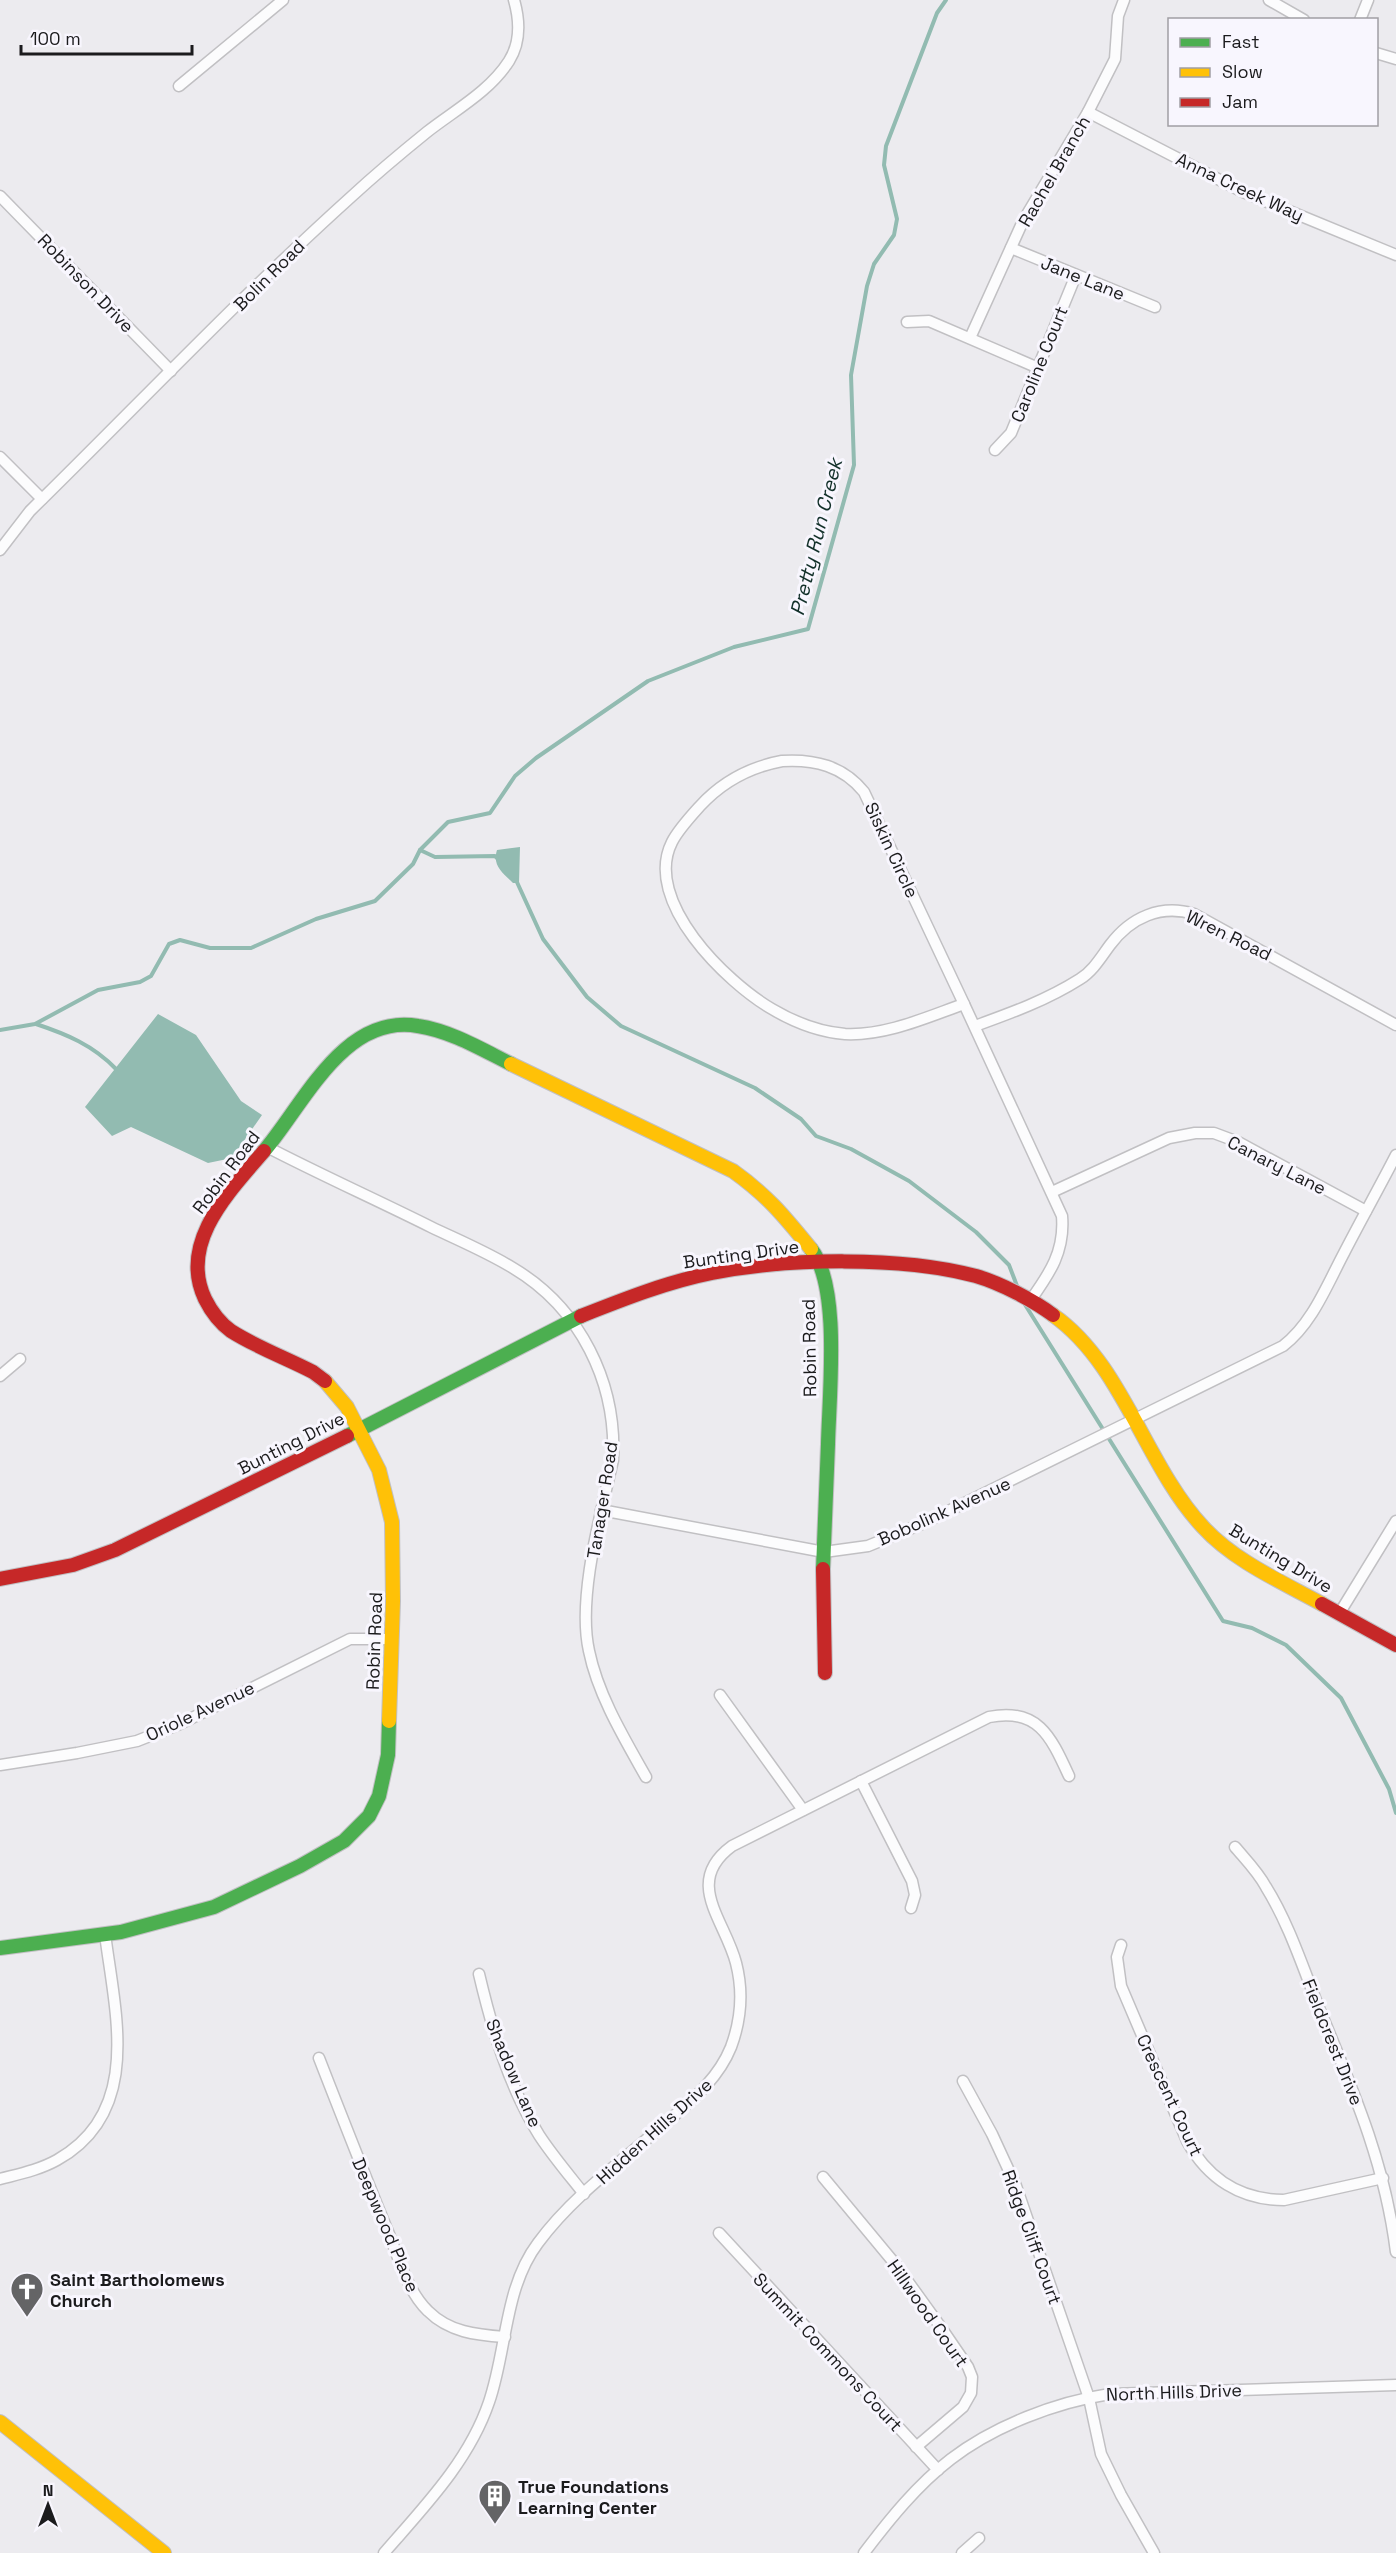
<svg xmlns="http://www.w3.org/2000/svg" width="1396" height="2553" viewBox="0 0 1396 2553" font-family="'Space Grotesk',sans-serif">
<rect width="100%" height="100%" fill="#ecebef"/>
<g fill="#92bbb1">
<path d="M 520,847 L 519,883 L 513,883 C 503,873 492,866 497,850 Z"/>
<path d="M 158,1014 L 196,1035 L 241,1101 L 262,1115 L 232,1158 L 208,1163 L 131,1127 L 112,1136 L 85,1107 Z"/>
</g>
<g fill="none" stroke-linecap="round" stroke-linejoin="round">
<g stroke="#92bbb1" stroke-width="4">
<path d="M 420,850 L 435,857 L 495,856 L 497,858"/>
<path d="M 516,880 L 543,939 L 587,997 L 621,1026 L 755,1088 L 801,1119 L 816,1136 L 851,1149 L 909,1181 L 976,1232 L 1009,1265 L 1019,1291"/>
<path d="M 36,1024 C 66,1034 93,1045 116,1069"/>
<path d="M 0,1030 L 35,1024 L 98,990 L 140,982 L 151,976 L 169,944 L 180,940 L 210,948 L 251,948 L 316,919 L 375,901 L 413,864 L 420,850 L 448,822 L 490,813 L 515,776 L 536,758 L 648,681 L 734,647 L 808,629 L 854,465 L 851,375 L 867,286 L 874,264 L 894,235 L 897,219 L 884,165 L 886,146 L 937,13 L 946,0"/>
<path d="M 1024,1303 L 1223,1621 L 1252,1628 L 1286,1645 L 1341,1698 L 1389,1789 L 1396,1813"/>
</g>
<g stroke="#c1c0c3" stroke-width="13">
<g id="street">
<path d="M 1269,0 L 1304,20"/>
<path d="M 1360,20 L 1368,0"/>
<path d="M 1376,53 L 1396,59"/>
<path d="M 179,86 L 283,0"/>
<path d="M 1088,112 L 1243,192 L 1396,255"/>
<path d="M 0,196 L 171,371"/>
<path d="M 1011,248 L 1155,307"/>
<path d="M 907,322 L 929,321 L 1036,367"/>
<path d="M 970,338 L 1023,221 L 1088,112 L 1115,59 L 1118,16 L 1124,0"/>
<path d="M 995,450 L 1011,433 L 1076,275"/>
<path d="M 0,457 L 42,499"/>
<path d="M 0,550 L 30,511 C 137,406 240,297 351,197 C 376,174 401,153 427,132 C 455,110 489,92 509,61 C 521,42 520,21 514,0"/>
<path d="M 782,761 C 815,759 843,766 864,792 L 964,1004 C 927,1017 886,1036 845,1034 C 820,1032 794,1022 772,1009 C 727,983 642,901 672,842 C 678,830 690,817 700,806 C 722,782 750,767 782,761 Z"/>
<path d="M 964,1004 L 1062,1216 C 1065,1251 1050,1273 1030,1301"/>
<path d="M 975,1026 C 1011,1013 1047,1000 1080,979 C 1093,971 1101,957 1110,945 C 1131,917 1161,904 1194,914 L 1396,1025"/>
<path d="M 267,1147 C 321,1175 377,1200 431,1227 C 458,1240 487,1252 513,1268 C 580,1308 617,1382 613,1460 C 601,1513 577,1598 589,1651 C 598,1695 624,1738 646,1777"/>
<path d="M 1052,1192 L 1169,1138 L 1195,1133 L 1214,1133 L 1238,1142 L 1366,1211"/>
<path d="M 0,1376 L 20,1359"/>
<path d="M 601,1510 L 824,1552 L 868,1546 L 924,1523 L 1283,1346 C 1312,1324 1327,1285 1344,1253 C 1361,1220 1379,1188 1396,1155"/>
<path d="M 1339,1614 L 1396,1521"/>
<path d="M 720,1695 L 803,1810"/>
<path d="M 0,1765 L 77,1753 L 137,1741 L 180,1724 L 350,1639 L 392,1639"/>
<path d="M 861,1781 L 912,1881 L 915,1895 L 911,1908"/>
<path d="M 1235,1847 C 1246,1860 1258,1872 1266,1887 C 1289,1924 1303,1968 1319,2008 C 1353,2090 1385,2163 1396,2252"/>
<path d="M 1121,1945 L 1117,1957 L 1121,1986 L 1187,2141 C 1208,2179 1241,2200 1284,2200 L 1383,2178"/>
<path d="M 479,1974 C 492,2029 509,2087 539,2135 C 552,2155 569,2175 584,2194"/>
<path d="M 319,2058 C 342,2117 365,2176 389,2234 C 399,2259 408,2292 428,2311 C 449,2332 476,2335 505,2337"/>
<path d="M 963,2081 L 992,2134 L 1016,2186 L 1089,2398 L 1101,2454 L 1121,2495 L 1154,2553"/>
<path d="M 823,2177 L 896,2265 L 940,2326 L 968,2367 L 972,2377 L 971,2393 L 963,2407 L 916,2447"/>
<path d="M 0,2179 C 19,2174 39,2170 57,2160 C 143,2112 115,2013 105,1934"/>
<path d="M 719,2233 L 938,2470"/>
<path d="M 384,2553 C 424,2507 469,2461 489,2402 C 507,2350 504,2288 538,2243 C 571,2198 618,2164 660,2128 C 687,2104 717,2082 731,2047 C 741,2020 743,1990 736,1963 C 725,1920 683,1882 732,1846 L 989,1717 C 1038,1707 1051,1737 1069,1776"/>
<path d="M 864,2553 C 889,2520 917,2485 951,2459 C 994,2426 1056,2402 1110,2394 L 1396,2385"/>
<path d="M 962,2553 L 979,2538"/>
</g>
</g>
<g stroke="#c1c0c3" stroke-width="16">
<g id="fast">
<path d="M 264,1151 C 304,1104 344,1013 418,1026 C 451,1031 481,1049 511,1064"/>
<path d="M 811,1249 C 841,1286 829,1396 828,1444 C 826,1486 825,1527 823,1569"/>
<path d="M 347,1436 L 581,1316"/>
<path d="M 0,1948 L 121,1932 L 214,1907 L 300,1866 L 344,1841 L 369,1816 L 379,1796 L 388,1755 L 389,1721"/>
</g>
</g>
<g stroke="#c1c0c3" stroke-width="16">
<g id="slow">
<path d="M 511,1064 L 733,1171 C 768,1196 784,1216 811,1249"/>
<path d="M 1053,1315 C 1123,1364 1145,1465 1203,1527 C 1234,1561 1282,1582 1322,1604"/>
<path d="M 325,1381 L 347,1407 L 379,1470 L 392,1522 L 393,1601 L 389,1721"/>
<path d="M 0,2422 L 164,2553"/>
</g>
</g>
<g stroke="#c1c0c3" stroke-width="16">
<g id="jam">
<path d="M 264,1151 C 230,1191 178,1242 205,1299 C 211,1311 220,1323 231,1331 C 256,1347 286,1358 313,1372 L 325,1381"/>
<path d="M 581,1316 C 624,1299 667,1282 712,1273 C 788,1258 901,1256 976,1276 C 1000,1283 1033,1300 1053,1315"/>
<path d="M 823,1569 L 825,1673"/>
<path d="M 0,1579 L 73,1565 L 115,1550 L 347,1436"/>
<path d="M 1322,1604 L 1396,1645"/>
</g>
</g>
<use href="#street" stroke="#fcfcfd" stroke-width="10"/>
<use href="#fast" stroke="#4caf50" stroke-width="14"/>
<use href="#slow" stroke="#ffc107" stroke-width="14"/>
<use href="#jam" stroke="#c62828" stroke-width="14"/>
</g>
<defs>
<g id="church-pin" transform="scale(1.725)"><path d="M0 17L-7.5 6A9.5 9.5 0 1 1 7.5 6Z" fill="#646466" stroke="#f8f6fe"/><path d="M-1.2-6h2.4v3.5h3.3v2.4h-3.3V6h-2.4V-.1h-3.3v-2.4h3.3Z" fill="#fff"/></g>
<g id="building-pin" transform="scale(1.725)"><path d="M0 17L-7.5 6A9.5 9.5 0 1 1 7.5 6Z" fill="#646466" stroke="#f8f6fe"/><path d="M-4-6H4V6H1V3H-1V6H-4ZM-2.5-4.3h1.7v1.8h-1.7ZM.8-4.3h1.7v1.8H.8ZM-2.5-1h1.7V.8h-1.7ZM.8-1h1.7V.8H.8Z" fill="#fff"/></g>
</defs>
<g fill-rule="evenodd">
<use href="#church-pin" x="27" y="2289"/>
<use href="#building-pin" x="495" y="2496"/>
</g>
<g text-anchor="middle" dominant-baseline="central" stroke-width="6" stroke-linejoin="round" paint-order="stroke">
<g font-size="18" fill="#1b1b1d" stroke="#f8f6fe">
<text transform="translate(1054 171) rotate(-60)">Rachel Branch</text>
<text transform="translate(1240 187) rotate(25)">Anna Creek Way</text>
<text transform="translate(269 275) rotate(-45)">Bolin Road</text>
<text transform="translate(1083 278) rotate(22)">Jane Lane</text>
<text transform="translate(86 283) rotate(46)">Robinson Drive</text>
<text transform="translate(1039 364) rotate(-68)">Caroline Court</text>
<text transform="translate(892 850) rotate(65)">Siskin Circle</text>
<text transform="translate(1229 935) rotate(26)">Wren Road</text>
<text transform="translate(1277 1165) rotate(27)">Canary Lane</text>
<text transform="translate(226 1172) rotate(-53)">Robin Road</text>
<text transform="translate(741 1254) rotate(-8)">Bunting Drive</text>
<text transform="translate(809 1348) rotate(-91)">Robin Road</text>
<text transform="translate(291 1443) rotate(-27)">Bunting Drive</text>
<text transform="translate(602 1500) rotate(-81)">Tanager Road</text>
<text transform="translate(944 1511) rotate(-24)">Bobolink Avenue</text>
<text transform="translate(1281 1558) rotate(31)">Bunting Drive</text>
<text transform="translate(374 1641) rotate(-88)">Robin Road</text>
<text transform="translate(200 1711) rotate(-25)">Oriole Avenue</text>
<text transform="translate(1333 2042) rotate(68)">Fieldcrest Drive</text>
<text transform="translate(514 2073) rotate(67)">Shadow Lane</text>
<text transform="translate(1170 2095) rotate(65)">Crescent Court</text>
<text transform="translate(654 2131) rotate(-42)">Hidden Hills Drive</text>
<text transform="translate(386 2225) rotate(67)">Deepwood Place</text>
<text transform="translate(1032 2237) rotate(70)">Ridge Cliff Court</text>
<text transform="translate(928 2313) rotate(55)">Hillwood Court</text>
<text transform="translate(828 2352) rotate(47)">Summit Commons Court</text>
<text transform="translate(1174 2392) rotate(-2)">North Hills Drive</text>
</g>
<g font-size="18" font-weight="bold" fill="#1b1b1d" stroke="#f8f6fe" text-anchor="start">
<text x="50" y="2279">Saint Bartholomews<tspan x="50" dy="21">Church</tspan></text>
<text x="518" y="2486">True Foundations<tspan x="518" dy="21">Learning Center</tspan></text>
</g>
<g font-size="20" font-style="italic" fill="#123029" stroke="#f8f6fe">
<text transform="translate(816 537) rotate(-76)">Pretty Run Creek</text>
</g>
</g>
<rect x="1168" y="18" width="210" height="108" fill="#f8f6fe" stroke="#a09ea4" stroke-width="1.5"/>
<rect x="1180" y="38" width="30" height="9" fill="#4caf50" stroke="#a09ea4" stroke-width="1.5"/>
<text x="1222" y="48" font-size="18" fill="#1b1b1d">Fast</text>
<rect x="1180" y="68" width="30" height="9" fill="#ffc107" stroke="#a09ea4" stroke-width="1.5"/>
<text x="1222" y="78" font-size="18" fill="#1b1b1d">Slow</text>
<rect x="1180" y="98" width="30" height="9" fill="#c62828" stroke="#a09ea4" stroke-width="1.5"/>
<text x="1222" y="108" font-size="18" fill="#1b1b1d">Jam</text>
<g transform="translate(48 2505)" stroke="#f8f6fe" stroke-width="4.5" paint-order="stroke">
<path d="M0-4.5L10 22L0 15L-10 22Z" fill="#1b1b1d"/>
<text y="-9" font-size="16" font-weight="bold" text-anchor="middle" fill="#1b1b1d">N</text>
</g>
<path d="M21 45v9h171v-9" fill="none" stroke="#1b1b1d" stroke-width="3"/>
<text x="30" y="45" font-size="18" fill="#1b1b1d" stroke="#f8f6fe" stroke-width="4.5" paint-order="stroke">100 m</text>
</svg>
